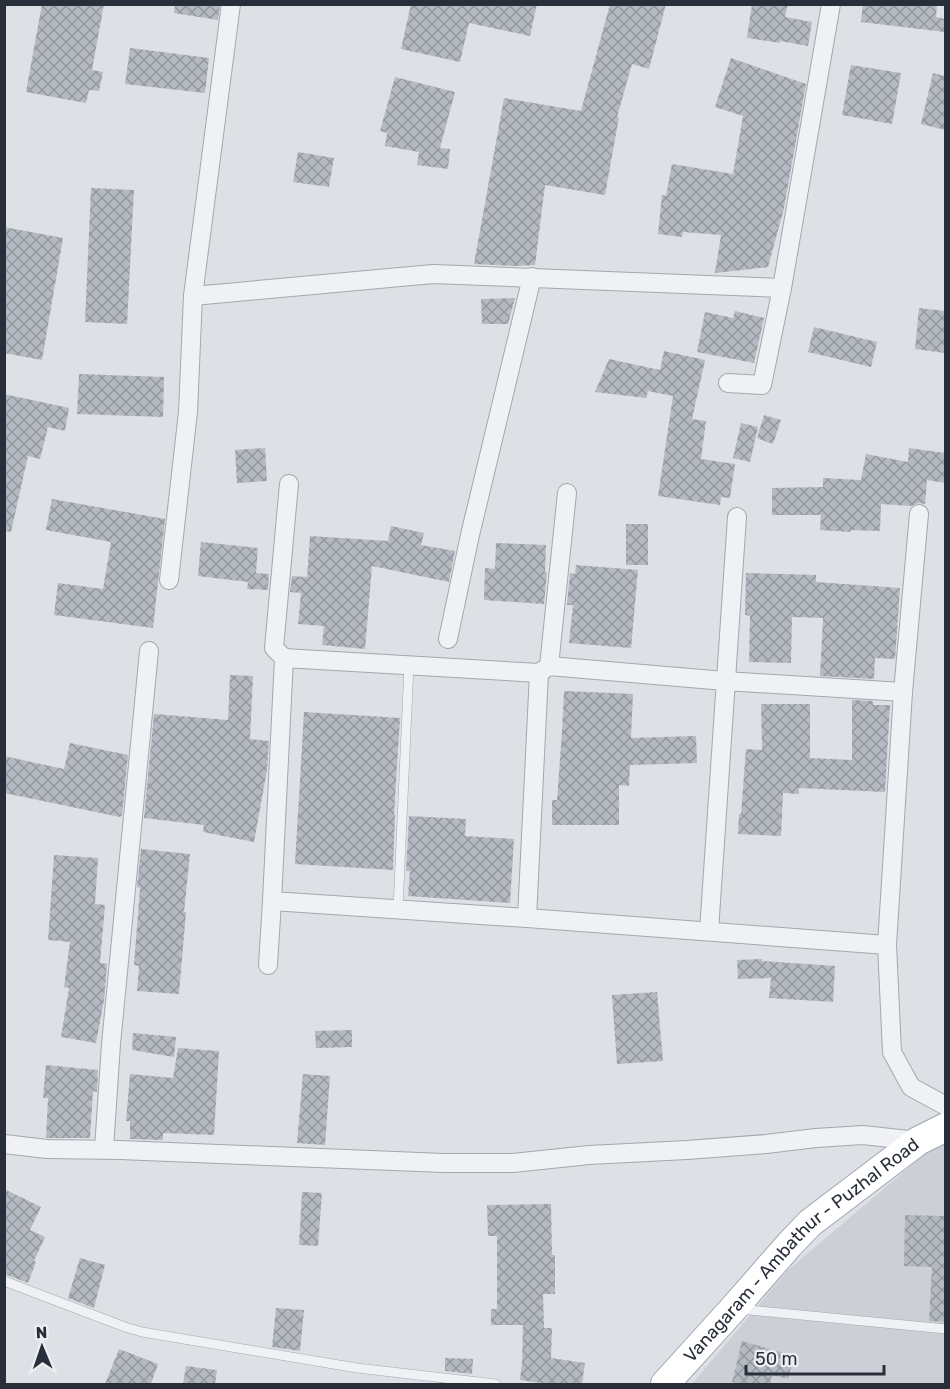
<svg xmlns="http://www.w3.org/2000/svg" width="950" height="1389" viewBox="0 0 950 1389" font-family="Rubik,sans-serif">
<defs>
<pattern id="building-cross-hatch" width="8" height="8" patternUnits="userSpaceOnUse" patternTransform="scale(1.5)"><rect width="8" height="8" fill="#b5bac2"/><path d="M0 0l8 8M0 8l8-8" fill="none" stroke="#93989f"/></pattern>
</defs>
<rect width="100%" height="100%" fill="#dde1e5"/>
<path fill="#ccd0d6" d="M 945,1137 L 945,1384 L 692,1384 L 788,1270 Z"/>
<g fill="url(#building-cross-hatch)">
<path d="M 42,4 L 104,4 L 92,70 L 103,72 L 99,91 L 89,90 L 86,103 L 26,92 Z"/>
<path d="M 175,4 L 220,4 L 218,20 L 174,13 Z"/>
<path d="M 411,4 L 537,4 L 530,36 L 469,23 L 460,62 L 401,49 Z"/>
<path d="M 610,4 L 666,4 L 649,69 L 632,64 L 617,117 L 619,117 L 605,195 L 545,185 L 535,265 L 513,266 L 474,264 L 504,98 L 581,111 Z"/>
<path d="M 752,4 L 788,4 L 785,17 L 812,22 L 808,46 L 780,41 L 780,43 L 747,38 Z"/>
<path d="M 863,4 L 937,4 L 936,17 L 945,19 L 945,32 L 861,22 Z"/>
<path d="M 130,48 L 209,58 L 205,93 L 125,84 Z"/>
<path d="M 731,58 L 806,84 L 784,208 L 768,267 L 715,273 L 721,235 L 683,232 L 682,237 L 658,234 L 662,195 L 666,196 L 672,164 L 733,174 L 743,116 L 715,107 Z"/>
<path d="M 851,65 L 901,73 L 892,124 L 842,115 Z"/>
<path d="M 933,73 L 945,76 L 945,130 L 921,124 Z"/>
<path d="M 395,77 L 455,92 L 440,148 L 450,149 L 448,169 L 417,165 L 419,152 L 385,146 L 387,133 L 380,131 Z"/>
<path d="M 298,152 L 334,158 L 329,187 L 293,182 Z"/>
<path d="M 91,188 L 134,190 L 127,324 L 85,322 Z"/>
<path d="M 4,227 L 63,238 L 42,360 L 4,353 Z"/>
<path d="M 515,298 L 508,324 L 482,324 L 481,299 Z"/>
<path d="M 919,308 L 945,311 L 945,353 L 915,349 Z"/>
<path d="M 735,311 L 764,318 L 754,363 L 697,352 L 705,312 L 733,318 Z"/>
<path d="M 814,327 L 877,342 L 871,367 L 808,352 Z"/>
<path d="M 664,351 L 705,360 L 692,419 L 706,421 L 701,459 L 735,464 L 730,498 L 721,497 L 720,505 L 658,496 L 673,396 L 648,391 L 646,398 L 595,392 L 609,359 L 660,370 Z"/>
<path d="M 79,374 L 164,377 L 163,417 L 77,414 Z"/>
<path d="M 4,394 L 69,408 L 65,431 L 48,427 L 40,459 L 28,456 L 11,532 L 4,531 Z"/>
<path d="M 764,415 L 781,420 L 773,444 L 757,438 Z"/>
<path d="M 741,423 L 758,427 L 750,462 L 733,458 Z"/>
<path d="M 265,448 L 267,481 L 237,483 L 235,450 Z"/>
<path d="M 909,448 L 945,453 L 945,483 L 927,480 L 925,504 L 919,503 L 911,506 L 881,504 L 880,531 L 851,530 L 851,532 L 820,530 L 821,515 L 772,515 L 772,488 L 823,487 L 823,478 L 861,480 L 866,454 L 908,462 Z"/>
<path d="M 52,499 L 165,519 L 153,628 L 54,615 L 58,583 L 103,589 L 111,542 L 46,530 Z"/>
<rect x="626" y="524" width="22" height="41"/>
<path d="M 391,526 L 424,533 L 421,545 L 455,551 L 449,582 L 372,566 L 365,649 L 322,645 L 324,626 L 298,624 L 301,593 L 290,592 L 292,576 L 307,577 L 310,536 L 388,541 Z"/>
<path d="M 201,542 L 258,548 L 256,573 L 269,574 L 268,590 L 247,589 L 248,582 L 198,576 Z"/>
<path d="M 496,543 L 546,545 L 545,572 L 547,572 L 544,604 L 484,600 L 485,568 L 495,569 Z"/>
<path d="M 576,565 L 638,570 L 631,648 L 569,643 L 573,605 L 567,605 L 570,573 L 575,574 Z"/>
<path d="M 746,573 L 816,575 L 816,582 L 900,588 L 895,659 L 875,658 L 874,679 L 820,676 L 823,618 L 792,617 L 791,663 L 749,662 L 750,616 L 745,615 Z"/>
<path d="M 230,675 L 253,676 L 250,739 L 269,741 L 267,770 L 254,842 L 203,832 L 204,825 L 144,818 L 154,714 L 228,720 Z"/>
<path d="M 564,691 L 633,694 L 631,738 L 696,736 L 697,763 L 630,765 L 629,786 L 619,785 L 619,825 L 552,825 L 552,800 L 557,800 L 562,732 Z"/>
<path d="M 852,700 L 873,701 L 873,705 L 890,705 L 885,792 L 799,788 L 799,794 L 783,793 L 781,836 L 738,834 L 739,814 L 741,814 L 746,749 L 762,750 L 761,704 L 810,704 L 810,758 L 852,760 Z"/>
<path d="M 304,712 L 400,718 L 394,815 L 395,815 L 393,870 L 295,864 Z"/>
<path d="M 70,743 L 128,755 L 122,815 L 120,817 L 4,793 L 4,756 L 64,769 Z"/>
<path d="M 409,816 L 466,819 L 465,836 L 514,839 L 510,903 L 408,896 L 410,871 L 406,871 Z"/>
<path d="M 141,849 L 190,854 L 184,912 L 186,912 L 179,994 L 137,991 L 139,966 L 134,965 L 140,888 L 137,887 Z"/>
<path d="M 54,855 L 98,858 L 95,904 L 105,905 L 100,963 L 107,964 L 104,1000 L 96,1043 L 61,1037 L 69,988 L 64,987 L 70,942 L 48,940 Z"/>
<path d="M 762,959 L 762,961 L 835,966 L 833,1002 L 769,998 L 771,978 L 738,979 L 737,960 Z"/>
<path d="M 657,992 L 663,1061 L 617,1064 L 612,995 Z"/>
<path d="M 352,1030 L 352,1047 L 316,1048 L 315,1031 Z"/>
<path d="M 133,1033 L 176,1037 L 174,1057 L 132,1050 Z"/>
<path d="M 178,1048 L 219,1051 L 214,1135 L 163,1133 L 163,1140 L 130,1139 L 130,1121 L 126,1121 L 130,1074 L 173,1078 Z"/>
<path d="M 46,1065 L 98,1070 L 97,1092 L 93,1091 L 90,1138 L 46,1138 L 48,1098 L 43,1098 Z"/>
<path d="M 303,1074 L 330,1076 L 325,1145 L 297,1143 Z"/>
<path d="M 4,1189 L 41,1207 L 30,1230 L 45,1237 L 34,1261 L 36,1262 L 28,1283 L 4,1274 Z"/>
<path d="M 302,1192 L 322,1193 L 318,1246 L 299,1245 Z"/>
<path d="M 551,1204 L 552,1255 L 555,1255 L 555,1294 L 543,1294 L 544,1328 L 552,1328 L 551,1358 L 585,1363 L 582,1384 L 548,1384 L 520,1380 L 522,1362 L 523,1325 L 491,1325 L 491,1309 L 497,1309 L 497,1236 L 488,1236 L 487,1205 Z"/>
<path d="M 905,1215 L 945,1216 L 945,1322 L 929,1321 L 932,1267 L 904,1266 Z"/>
<path d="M 80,1258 L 105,1265 L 94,1308 L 68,1298 Z"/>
<path d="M 276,1308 L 304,1310 L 300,1351 L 272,1347 Z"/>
<path d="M 742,1341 L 794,1356 L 788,1379 L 772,1375 L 770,1384 L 741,1384 L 732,1382 Z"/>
<path d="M 119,1349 L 158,1364 L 151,1384 L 105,1384 Z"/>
<path d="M 445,1358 L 473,1359 L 472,1374 L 445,1371 Z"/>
<path d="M 186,1366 L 217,1370 L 215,1384 L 183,1384 Z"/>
</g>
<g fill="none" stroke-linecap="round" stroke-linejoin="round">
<g stroke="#a3a8ae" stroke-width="10">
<g id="lane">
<path d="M 398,909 L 409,665"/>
<path d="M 4,1281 L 125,1327 L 142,1332 L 357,1368 L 496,1384"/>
<path d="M 739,1309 L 946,1329"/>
</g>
</g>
<g stroke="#a3a8ae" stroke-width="20">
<g id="street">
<path d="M 193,296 L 433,274 L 782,288"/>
<path d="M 728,383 L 762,385 L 782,288 L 831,4"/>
<path d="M 169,580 L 188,412 L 193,296 L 231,4"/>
<path d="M 448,639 L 470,535 L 532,277"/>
<path d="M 284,658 L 274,648 L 289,484"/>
<path d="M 549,666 L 567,493"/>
<path d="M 903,692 L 919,514"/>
<path d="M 527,918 L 539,673"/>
<path d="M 709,931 L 737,517"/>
<path d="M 887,945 L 527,918 L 272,901 L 284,658 L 539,673 L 549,666 L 725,681 L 903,692 L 887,945 L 892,1052 L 911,1087 L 946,1106"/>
<path d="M 268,965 L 272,901"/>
<path d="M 4,1144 L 47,1149 L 120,1150 L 444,1163 L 513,1163 L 589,1155 L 687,1150 L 766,1144 L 816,1138 L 863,1135 L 918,1141"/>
<path d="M 104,1149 L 111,1044 L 149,651"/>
</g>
</g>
<g stroke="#9ea5b0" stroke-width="30">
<g id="primary">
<path id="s1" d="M 665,1384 L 733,1309 L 789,1245 L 810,1223 L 918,1141 L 946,1127"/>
</g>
</g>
<use href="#lane" stroke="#eff1f4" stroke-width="9"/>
<use href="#street" stroke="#eff1f4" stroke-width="18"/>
<use href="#primary" stroke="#fff" stroke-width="28"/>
</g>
<g text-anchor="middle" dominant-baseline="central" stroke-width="4.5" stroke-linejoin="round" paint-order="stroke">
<g font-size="18" fill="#282f3a" stroke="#eceff3">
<text stroke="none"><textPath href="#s1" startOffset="192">Vanagaram - Ambathur - Puzhal Road</textPath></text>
</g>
</g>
<rect width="950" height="1389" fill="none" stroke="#282f3a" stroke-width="12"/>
<g transform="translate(42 1347) rotate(358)" stroke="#eceff3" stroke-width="4.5" paint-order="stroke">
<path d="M0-4.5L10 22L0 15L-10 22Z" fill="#282f3a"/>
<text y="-9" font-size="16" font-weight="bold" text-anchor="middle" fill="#282f3a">N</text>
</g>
<path d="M746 1365v9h138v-9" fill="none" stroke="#282f3a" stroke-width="3"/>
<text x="755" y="1365" font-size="18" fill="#282f3a" stroke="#eceff3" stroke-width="4.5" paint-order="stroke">50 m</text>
</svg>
